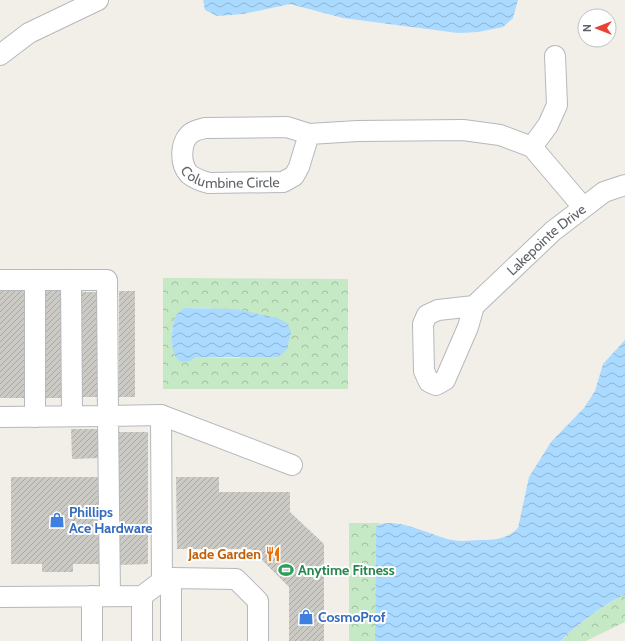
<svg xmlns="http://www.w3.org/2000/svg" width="625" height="641" viewBox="0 0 625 641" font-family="Cabin,sans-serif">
<defs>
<pattern id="forest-crowns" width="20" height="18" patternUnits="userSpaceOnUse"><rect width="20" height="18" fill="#c5e8c5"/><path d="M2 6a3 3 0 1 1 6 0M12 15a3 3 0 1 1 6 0" fill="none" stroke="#a3c0a4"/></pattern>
<pattern id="water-waves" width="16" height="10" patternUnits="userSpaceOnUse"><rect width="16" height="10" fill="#aadaff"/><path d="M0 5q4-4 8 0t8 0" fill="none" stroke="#8eb4d2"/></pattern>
<pattern id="building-hatch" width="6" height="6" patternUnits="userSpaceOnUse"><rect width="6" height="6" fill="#cccac5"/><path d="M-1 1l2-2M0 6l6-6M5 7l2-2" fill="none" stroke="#a9a8a4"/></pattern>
</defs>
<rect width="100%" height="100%" fill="#f1efe8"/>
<g fill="url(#forest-crowns)" fill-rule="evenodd">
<path d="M 163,278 L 348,279 L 348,389 L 163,389 ZM 184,308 L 211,308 L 240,358 L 197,357 L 193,360 L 173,350 C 171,330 170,324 184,308 Z"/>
<path d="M 349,523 L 381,523 L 376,526 L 375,641 L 349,641 Z"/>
<path d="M 625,595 L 625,622 L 586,641 L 561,641 C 570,630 612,599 625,595 Z"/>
</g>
<g fill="url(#water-waves)">
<path d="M 203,0 L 518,0 L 513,18 L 503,27 L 478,32 L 458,33 L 343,18 L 290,4 L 243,14 L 217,16 L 205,10 Z"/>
<path d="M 184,308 L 236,309 L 280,319 L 288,324 L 291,332 L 287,348 L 283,354 L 277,357 L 197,357 C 194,359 189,362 185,362 C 169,363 171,331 174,321 C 175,315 179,312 184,308 Z"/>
<path d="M 625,340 L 625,595 C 611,599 570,630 561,641 L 375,641 L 376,526 C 396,515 433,537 453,540 C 462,542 472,540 481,540 C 496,540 507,539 518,528 L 529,477 L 551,442 L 584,408 L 595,391 L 603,364 Z"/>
</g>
<g fill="url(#building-hatch)">
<rect x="0" y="290" width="26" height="108"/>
<rect x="43" y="290" width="23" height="108"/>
<rect x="119" y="291" width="16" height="106"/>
<rect x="80" y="292" width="22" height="105"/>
<path d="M 71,429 L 100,429 L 101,458 L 72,459 Z"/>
<path d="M 118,432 L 148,432 L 148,564 L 119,565 Z"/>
<path d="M 11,477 L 103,477 L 104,564 L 73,564 L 73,572 L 42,572 L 42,564 L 11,564 Z"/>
<path d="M 176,477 L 219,477 L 219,492 L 290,492 L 290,512 L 324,544 L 324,641 L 289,641 L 289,587 L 251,549 L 177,549 Z"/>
</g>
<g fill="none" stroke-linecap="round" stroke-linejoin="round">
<g stroke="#b5b8bc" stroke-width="22">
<g id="minor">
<path d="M 0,55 L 29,33 L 98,0"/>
<path id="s1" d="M 309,134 L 287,127 L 205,128 C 201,129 196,130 193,132 C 180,139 179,163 189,174 C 195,179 201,181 209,183 L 283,182 L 294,176 L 299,167 L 309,134 L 358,131 L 463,130 L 500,135 L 532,147 L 583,207"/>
<path d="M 532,147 L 548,125 L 557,105 L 555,56"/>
<path d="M 0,280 L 107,280 L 108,416 L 0,417"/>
<path d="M 35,280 L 35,417"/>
<path d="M 71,280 L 72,416"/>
<path id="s2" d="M 474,306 L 438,310 L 427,315 L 423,324 L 424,371 L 429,382 L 436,385 L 445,380 L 468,327 L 474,306 L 553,231 L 604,192 L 625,185"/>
<path d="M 161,415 L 162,581"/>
<path d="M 92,596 L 92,641"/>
<path d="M 110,596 L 108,416 L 161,415 L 292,465"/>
<path d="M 0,597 L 142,596 L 162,581 L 171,578 L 236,579 L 258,601 L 258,641"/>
<path d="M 142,641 L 142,596"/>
<path d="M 171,641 L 171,578"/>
</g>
</g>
<use href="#minor" stroke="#fff" stroke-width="20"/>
</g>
<defs>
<g id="shop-bare" transform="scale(1.2)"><path d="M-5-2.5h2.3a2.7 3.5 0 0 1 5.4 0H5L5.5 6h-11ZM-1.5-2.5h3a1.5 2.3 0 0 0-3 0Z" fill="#3f7fe0" stroke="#fff" stroke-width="2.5" paint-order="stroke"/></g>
<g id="restaurant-bare" transform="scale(1.2)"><path d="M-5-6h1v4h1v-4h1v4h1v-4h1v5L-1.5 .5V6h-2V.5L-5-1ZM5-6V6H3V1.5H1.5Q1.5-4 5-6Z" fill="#e8710a" stroke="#fff" stroke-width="2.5" paint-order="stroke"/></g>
<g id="stadium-bare" transform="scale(1.2)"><path d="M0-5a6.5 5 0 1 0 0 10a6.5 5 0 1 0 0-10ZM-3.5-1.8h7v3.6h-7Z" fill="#2e9e5b" stroke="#fff" stroke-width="2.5" paint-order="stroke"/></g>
</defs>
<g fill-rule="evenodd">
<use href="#shop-bare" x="57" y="520"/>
<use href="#restaurant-bare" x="273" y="554"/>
<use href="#stadium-bare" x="286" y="570"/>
<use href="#shop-bare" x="306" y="617"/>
</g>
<g text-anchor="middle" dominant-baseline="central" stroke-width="4" stroke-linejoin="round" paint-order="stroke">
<g font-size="14" fill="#5f6368" stroke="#fff">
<text stroke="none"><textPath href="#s1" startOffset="207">Columbine Circle</textPath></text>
<text stroke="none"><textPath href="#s2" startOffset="313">Lakepointe Drive</textPath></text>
</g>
<g font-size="14" font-weight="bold" fill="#366cbe" stroke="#fff" text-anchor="start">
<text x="69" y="512">Phillips<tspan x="69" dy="16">Ace Hardware</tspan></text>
<text x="318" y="617">CosmoProf</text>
</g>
<g font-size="14" font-weight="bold" fill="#c56008" stroke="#fff" text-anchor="end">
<text x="261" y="554">Jade Garden</text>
</g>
<g font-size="14" font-weight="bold" fill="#27864d" stroke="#fff" text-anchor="start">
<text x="298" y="570">Anytime Fitness</text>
</g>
</g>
<g transform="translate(597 28) rotate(270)"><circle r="19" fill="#ffffff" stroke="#bfc1c3"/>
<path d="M0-3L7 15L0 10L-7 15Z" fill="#ea4335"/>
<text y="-6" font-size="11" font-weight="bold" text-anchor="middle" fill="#5f6368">N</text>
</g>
</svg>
